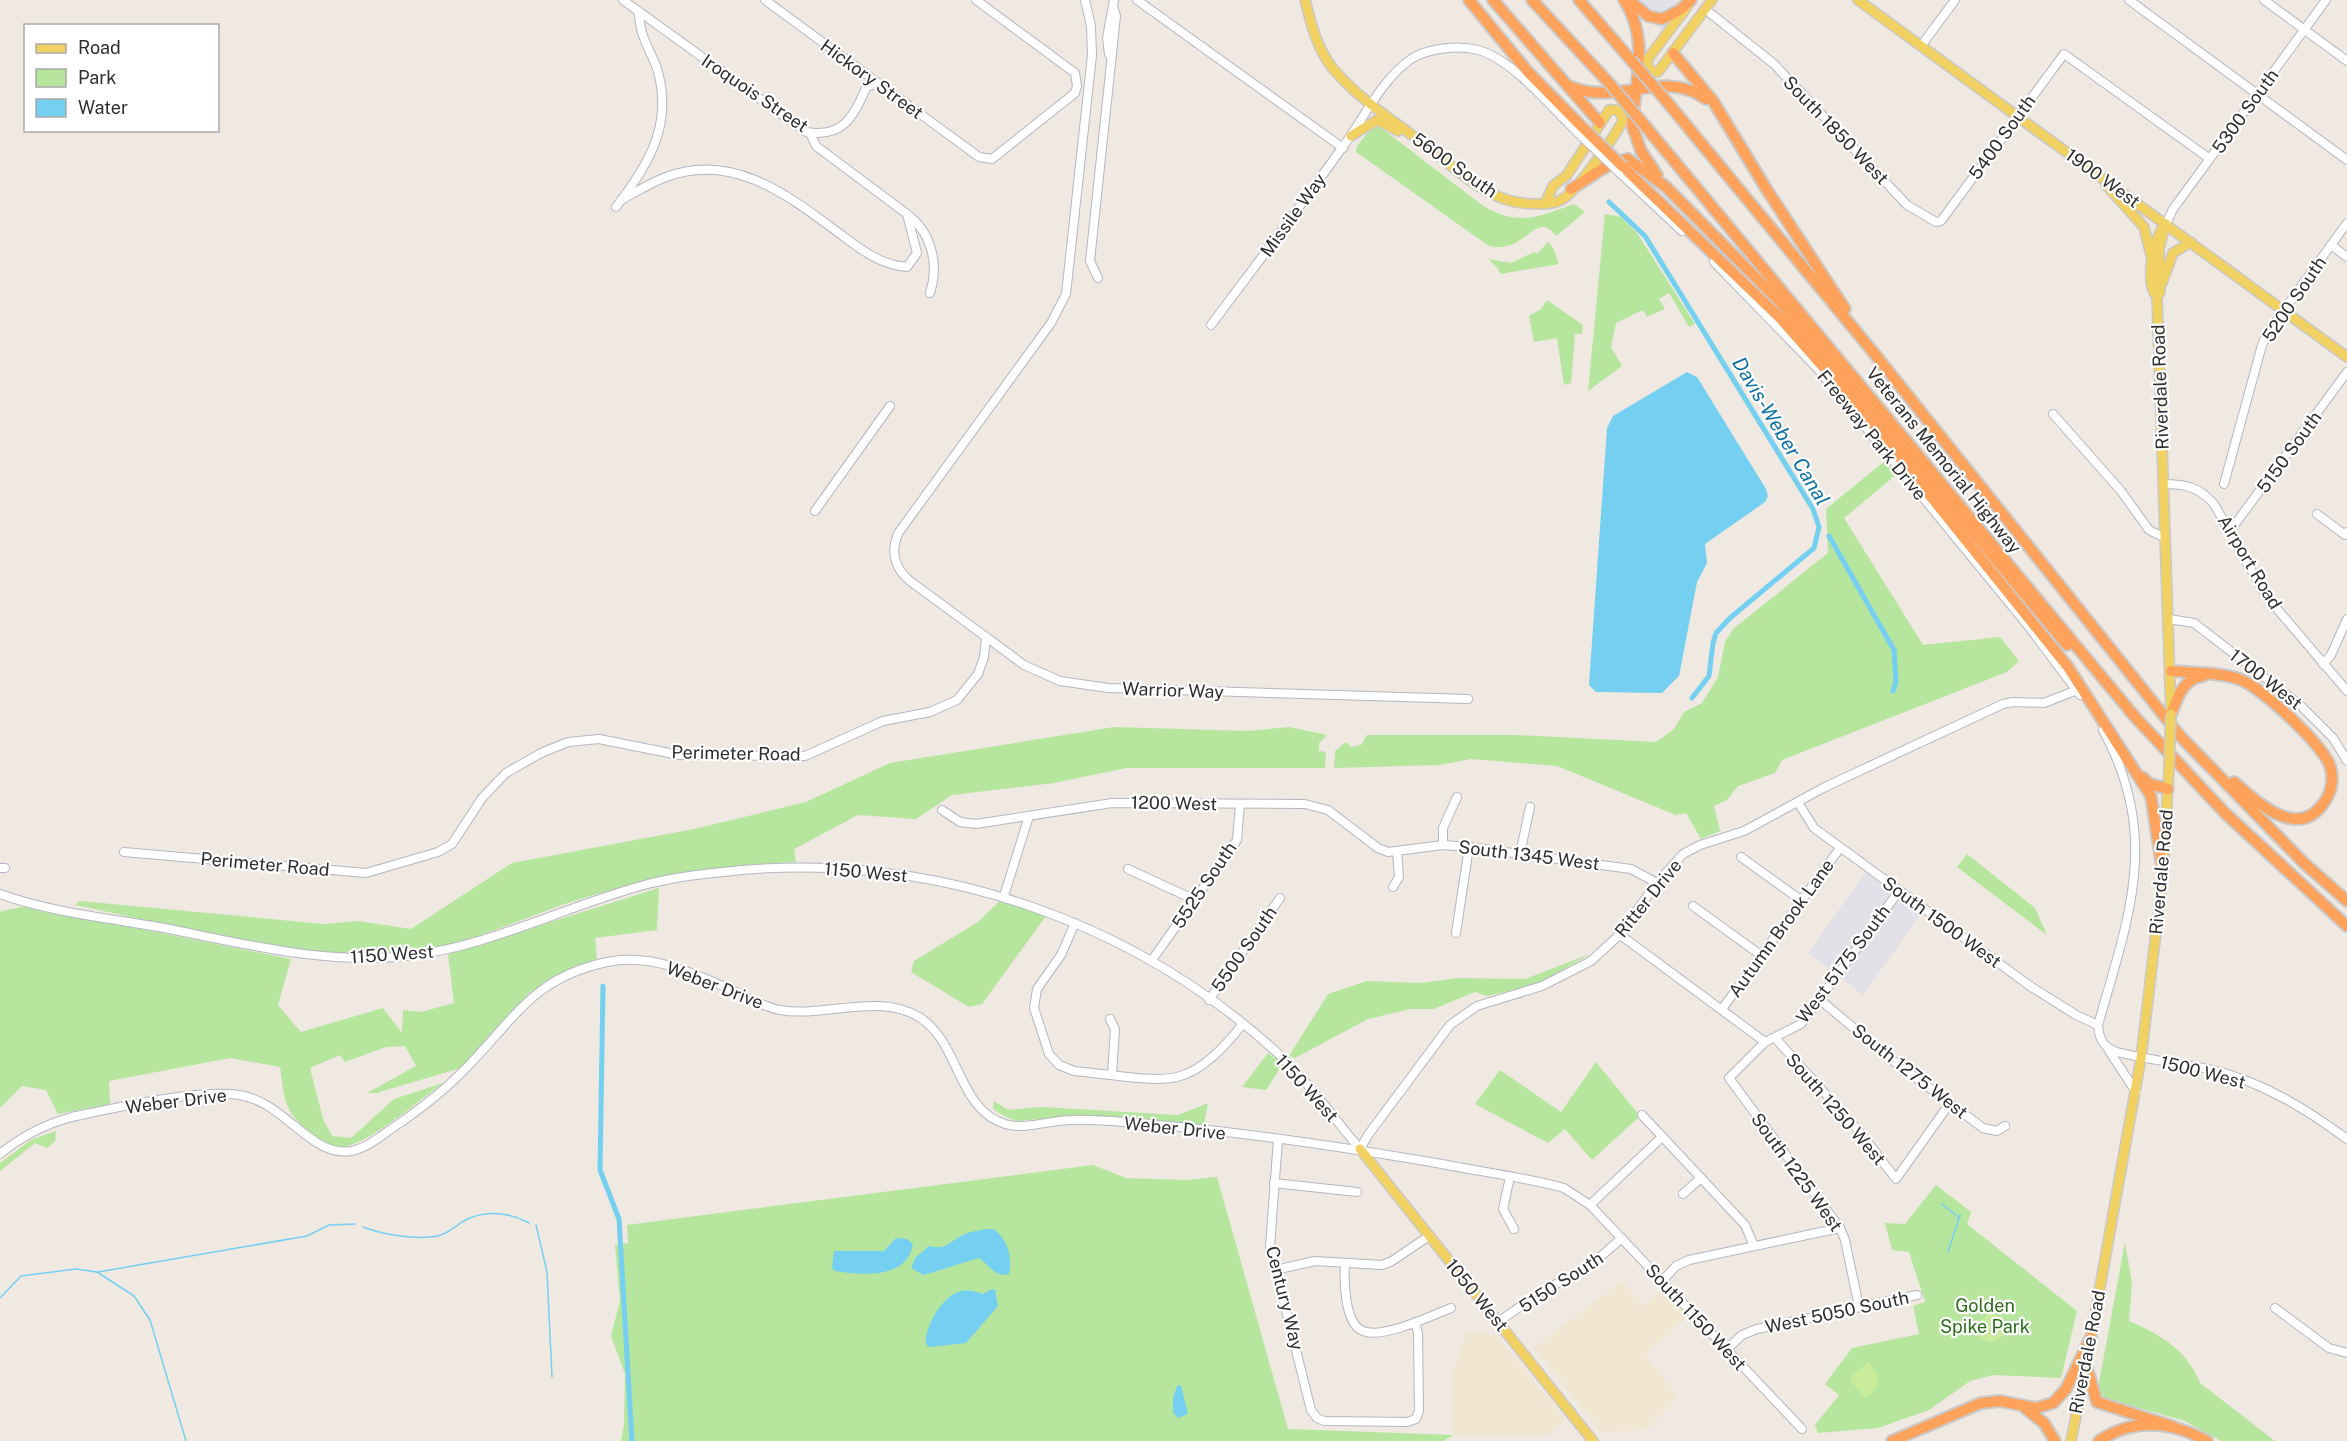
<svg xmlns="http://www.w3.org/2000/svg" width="2347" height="1441" viewBox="0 0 2347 1441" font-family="'Public Sans',sans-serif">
<rect width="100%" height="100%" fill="#efe9e1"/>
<g fill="#e3e1e8">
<path d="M 1631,0 L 1674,0 L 1689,11 L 1669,37 Z"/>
<path d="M 1866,872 L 1921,914 L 1863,995 L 1808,953 Z"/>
</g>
<g fill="#f0e6d1">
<path d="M 1622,1281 L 1644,1306 L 1663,1289 L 1688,1315 L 1645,1356 L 1679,1397 L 1647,1430 L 1599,1432 L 1594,1422 L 1534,1347 Z"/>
<path d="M 1467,1332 L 1496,1335 L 1565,1419 L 1548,1435 L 1453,1435 L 1454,1368 Z"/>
</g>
<g fill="#b6e59e">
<path d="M 1373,126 L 1380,127 L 1482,205 C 1517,227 1539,217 1574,204 L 1585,212 L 1556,236 C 1542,216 1531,234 1517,242 C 1508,247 1499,248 1489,246 L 1356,152 L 1357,146 Z"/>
<path d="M 1605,214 L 1621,217 L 1637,233 L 1695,324 L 1689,327 L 1669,293 L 1659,299 L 1665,309 L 1647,317 L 1643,310 L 1616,323 L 1611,347 L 1622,366 L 1588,391 Z"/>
<path d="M 1548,242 L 1554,250 L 1559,264 L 1500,274 L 1498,268 L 1488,259 L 1511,263 L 1534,252 L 1537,254 Z"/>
<path d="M 1547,300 L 1583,325 L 1582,334 L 1575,334 L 1571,383 L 1564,385 L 1557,338 L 1534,342 L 1529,316 L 1541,309 Z"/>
<path d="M 1885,461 L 1897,474 L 1844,518 L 1923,645 L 2000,637 L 2019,661 L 2007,672 L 1782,760 L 1775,773 L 1738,786 L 1727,800 L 1714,806 L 1720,831 L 1701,839 L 1686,813 L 1676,815 L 1557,766 L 1471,759 L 1440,765 L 1334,768 L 1335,751 L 1346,742 L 1351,747 L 1361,745 L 1367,735 L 1517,735 L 1656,742 L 1674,729 L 1684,712 L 1702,703 L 1718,677 L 1725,642 L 1733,629 L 1828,553 L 1826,509 Z"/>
<path d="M 1114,727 L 1248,731 L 1289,727 L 1327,735 L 1319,743 L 1319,751 L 1326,752 L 1325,768 L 1126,768 L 1054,783 L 952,795 L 916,819 L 858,815 L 794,849 L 796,862 C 721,864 648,878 577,900 C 521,918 467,946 408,952 C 300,963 182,927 76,905 L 79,901 L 324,924 L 358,921 L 411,929 L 512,863 L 694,829 L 806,802 L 890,763 Z"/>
<path d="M 1967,854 L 2035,908 L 2047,935 L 1957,867 Z"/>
<path d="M 659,888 L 657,930 L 595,938 L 597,959 L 550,978 L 527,995 L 461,1068 L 376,1093 L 367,1093 L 416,1066 L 405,1046 L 386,1047 L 345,1062 L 340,1055 L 310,1068 L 323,1119 L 332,1136 L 351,1138 L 394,1099 L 443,1083 C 421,1099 366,1146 342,1147 C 331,1147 321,1140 313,1134 C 283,1112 285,1101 280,1067 L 230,1058 L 109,1081 L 110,1104 L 58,1114 L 46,1090 L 22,1086 L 0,1108 L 0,912 L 2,911 L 26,906 L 291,959 L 278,1005 L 301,1032 L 383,1008 L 402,1033 L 403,1010 L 421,1012 L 454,1003 L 448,954 Z"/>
<path d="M 1002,899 L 1046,916 L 982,1004 L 969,1007 L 911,972 L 914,961 L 978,922 Z"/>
<path d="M 1590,954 L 1536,985 L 1487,996 L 1475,992 L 1434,1009 L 1410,1009 L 1368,1019 L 1295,1058 L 1289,1056 L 1328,994 L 1367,981 L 1421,983 L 1458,978 L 1525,979 Z"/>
<path d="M 1268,1053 L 1283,1064 L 1266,1090 L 1242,1087 Z"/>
<path d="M 1596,1062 L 1640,1116 L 1592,1160 L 1565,1129 L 1548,1143 L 1475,1104 L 1500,1070 L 1561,1112 Z"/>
<path d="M 994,1101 L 1008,1110 L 1041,1107 L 1178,1115 L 1208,1103 L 1204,1125 L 1072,1116 L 1018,1121 L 1006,1117 L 993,1109 Z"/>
<path d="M 56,1131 L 55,1141 L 47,1148 L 35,1143 L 0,1171 L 0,1163 L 31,1140 Z"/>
<path d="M 1093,1165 L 1126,1178 L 1186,1180 L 1217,1177 L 1288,1429 L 1453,1435 L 1444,1441 L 621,1441 L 624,1425 L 625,1374 L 611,1336 L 620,1301 L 615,1245 L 628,1243 L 627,1225 Z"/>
<path d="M 1936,1185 L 1971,1212 L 1967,1224 L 2077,1311 L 2061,1378 L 1993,1375 L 1970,1381 L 1929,1410 L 1878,1428 L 1818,1433 L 1815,1425 L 1839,1395 L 1825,1384 L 1852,1348 L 1919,1334 L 1913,1306 L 1925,1302 L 1909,1252 L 1892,1250 L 1885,1223 L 1905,1224 Z"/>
<path d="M 2125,1242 L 2132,1283 L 2129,1321 C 2160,1334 2188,1351 2200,1383 L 2275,1441 L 2221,1441 L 2185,1421 L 2100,1397 L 2099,1383 Z"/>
</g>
<g fill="#c9ec9a">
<path d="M 1993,1313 L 2009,1327 C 1995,1347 1991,1346 1973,1331 L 1987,1314 Z"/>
<path d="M 1868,1362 C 1881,1376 1881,1386 1866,1398 L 1851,1382 L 1851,1377 Z"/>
</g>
<g fill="#75cff0">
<path d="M 1687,372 L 1697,377 L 1766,489 L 1768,496 L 1765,502 L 1705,544 L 1707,563 L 1697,582 L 1679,676 L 1662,693 L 1596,692 L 1589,685 L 1607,428 L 1613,416 Z"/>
<path d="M 985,1229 L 993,1229 C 1007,1237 1013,1258 1009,1274 C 996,1278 989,1265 979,1258 L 924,1275 L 911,1268 L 915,1258 L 929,1246 C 946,1250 948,1243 961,1236 C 967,1232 978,1231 985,1229 Z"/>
<path d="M 896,1238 L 907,1239 L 913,1244 C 907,1280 861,1275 835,1271 L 832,1268 L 834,1251 L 884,1251 Z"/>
<path d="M 992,1289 L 995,1290 L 998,1306 L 966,1343 L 929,1347 L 926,1344 C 924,1328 942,1297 958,1292 C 967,1289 974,1291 983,1294 Z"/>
<path d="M 1181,1385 L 1188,1414 L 1178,1418 L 1173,1412 L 1173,1398 L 1177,1386 Z"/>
</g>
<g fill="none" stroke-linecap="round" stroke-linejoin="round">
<g stroke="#75cff0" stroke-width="1.5">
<path d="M 1942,1204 L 1958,1217"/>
<path d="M 536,1225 L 547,1272 L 552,1377"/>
<path d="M 363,1227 C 384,1235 416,1240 438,1236 C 446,1234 455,1227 462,1222 C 483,1209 509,1212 529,1223"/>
<path d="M 1948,1252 L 1960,1215"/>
<path d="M 98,1272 L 307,1236 L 329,1225 L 355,1224"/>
<path d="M 0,1298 L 21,1276 L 76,1269 L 97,1272 L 134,1296 L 150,1320 L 186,1441"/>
</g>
<g stroke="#75cff0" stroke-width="5">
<path d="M 1609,202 L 1645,236 L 1813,509 L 1819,527 L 1814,548 L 1730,618 L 1716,633 L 1713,643 L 1709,676 L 1692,698"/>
<path d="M 1829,536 L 1894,650 L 1896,682 L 1893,691"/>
<path d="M 603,986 L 600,1170 L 619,1219 L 632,1441"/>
</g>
<g stroke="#b4b7c1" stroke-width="10">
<g id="minor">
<path d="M 623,0 L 806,132 C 844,138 853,117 867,86 L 878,84"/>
<path d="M 765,0 L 979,157 L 992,159 L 1075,93 L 1077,86 L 1075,73 L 976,0"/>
<path d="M 1085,0 L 1091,26 L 1092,55 L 1066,294 L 1051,323 L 899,532 C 890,550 894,568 910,581 L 1024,665 L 1060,681 L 1108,688 L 1468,699"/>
<path d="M 1137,0 L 1343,148"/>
<path d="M 2129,0 L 2347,160"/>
<path d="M 2264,0 L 2347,61"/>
<path d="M 1705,9 L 1774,64 L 1907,205 L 1936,222 L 1941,221 L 2064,54 L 2210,159"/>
<path d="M 1921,46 L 1955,0"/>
<path d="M 1109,54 L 1107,38 L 1114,0"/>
<path d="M 1619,172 L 1682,231"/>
<path d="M 621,200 C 636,192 650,183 666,177 C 735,151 791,198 843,236 C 863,251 881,265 907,267 L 917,253 L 907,214 L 816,146 L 810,133"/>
<path d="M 616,207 C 647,167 673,126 658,72 C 655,60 648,50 644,38 C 640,30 640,20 638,11"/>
<path d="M 908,215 C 932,233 939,265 930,293"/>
<path d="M 2166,224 L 2173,209 L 2326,0"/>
<path d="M 2331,245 L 2347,257"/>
<path d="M 1714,262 L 1817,368 L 2029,627 L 2080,695"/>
<path d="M 1098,278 L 1090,261 L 1116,16 L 1113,6"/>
<path d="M 1211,325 C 1256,265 1301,206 1344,145 C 1364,118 1382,79 1411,59 C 1428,48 1458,45 1478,50 C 1512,59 1551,107 1576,131"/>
<path d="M 2053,414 L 2121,491 L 2149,530 L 2165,538"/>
<path d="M 2163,484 C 2186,484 2199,487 2214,504 L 2266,596 L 2347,691"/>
<path d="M 2224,484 L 2262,345 L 2268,332 L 2347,223"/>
<path d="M 815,511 L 890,406"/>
<path d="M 2317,514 L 2345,535 L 2347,532"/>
<path d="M 2230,531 L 2347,372"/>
<path d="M 2169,619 L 2194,623 L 2299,704 L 2333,738 L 2347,761"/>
<path d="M 2323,664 L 2331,655 L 2347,619"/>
<path d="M 2103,730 C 2161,837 2129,916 2098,1025 C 2099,1039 2103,1047 2117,1052 C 2148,1060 2181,1063 2212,1070 C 2263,1082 2306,1109 2347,1139"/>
<path d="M 1799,804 L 1814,828 L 2030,986 L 2076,1015 L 2098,1025"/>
<path d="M 942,810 L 960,822 L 976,824 L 1112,803 L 1305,804 L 1328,810 L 1378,848 L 1388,852 L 1443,845 L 1469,847 L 1631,869 L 1657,883"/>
<path d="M 1443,845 L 1443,828 L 1457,797"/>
<path d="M 124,852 L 366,873 L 438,852 L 452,844 L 482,798 L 506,773 L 541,753 L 568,742 L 599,739 L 679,755 L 805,756 L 883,721 L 930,712 L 957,700 L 978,674 L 984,657 L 986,637"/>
<path d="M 1520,854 L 1530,807"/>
<path d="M 1741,857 L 1802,901"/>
<path d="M 0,868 L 5,868"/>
<path d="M 1128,869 L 1195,900"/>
<path d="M 1393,887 L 1399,877 L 1397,851"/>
<path d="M 0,894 C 50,912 106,918 159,927 C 242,943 322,965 407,956 C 490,947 567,905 648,884 C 679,876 711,873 742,870 C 940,853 1139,923 1284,1059 C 1312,1086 1335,1120 1360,1149"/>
<path d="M 1004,896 L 1029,816"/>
<path d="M 1693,906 L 1762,956"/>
<path d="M 1075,923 L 1061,955 L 1037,989 L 1034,1008 L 1049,1054 L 1059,1065 L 1074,1071 C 1101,1073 1152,1083 1177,1077 C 1203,1071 1226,1045 1242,1025"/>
<path d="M 1456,933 L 1469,847"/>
<path d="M 1619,934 L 1765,1042"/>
<path d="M 1152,960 L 1237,840 L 1240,804"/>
<path d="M 1819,999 L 1892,1060 L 1983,1128 L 1997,1131 L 2005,1126"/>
<path d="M 1209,1000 L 1280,898"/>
<path d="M 1722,1009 L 1840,848"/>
<path d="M 1110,1019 L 1115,1029 L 1112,1074"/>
<path d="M 1776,1039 L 1860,1132 L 1896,1179 L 1950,1103"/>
<path d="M 2108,1049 L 2136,1092"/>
<path d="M 1642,1115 L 1745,1225 L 1754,1246"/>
<path d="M 1278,1139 L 1270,1246 L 1311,1410 L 1317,1418 L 1324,1421 L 1407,1422 L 1416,1419 L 1419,1411 L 1418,1333 L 1415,1322"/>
<path d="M 1360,1149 L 1368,1135 L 1450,1025 L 1477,1006 L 1542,986 L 1591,961 L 1617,937 L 1657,883 L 1683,854 L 1700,845 L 1744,831 L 1825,787 L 2003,704 L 2013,702 L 2044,703 L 2077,690"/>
<path d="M 0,1154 C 22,1136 45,1124 72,1117 C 114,1108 204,1087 244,1096 C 286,1105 313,1158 351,1151 C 367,1148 381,1136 394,1127 C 419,1110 444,1091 465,1069 C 514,1020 532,978 607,962 C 651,953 694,973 734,991 C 748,998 764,1007 780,1010 C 824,1018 878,992 919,1017 C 960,1042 957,1109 1005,1124 C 1025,1130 1051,1120 1071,1120 C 1096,1119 1121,1122 1146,1124 C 1245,1132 1344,1147 1442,1164 C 1482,1172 1524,1177 1564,1188 L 1590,1205 L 1802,1429"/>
<path d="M 1510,1177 L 1503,1209 L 1514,1229"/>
<path d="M 1274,1183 L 1357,1192"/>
<path d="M 1683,1194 L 1701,1178"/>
<path d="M 1590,1205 L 1662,1137"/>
<path d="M 1345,1263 C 1344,1279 1344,1324 1363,1331 C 1383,1339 1431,1316 1451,1308"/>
<path d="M 1275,1270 L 1315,1261 L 1382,1265 L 1392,1261 L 1429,1236"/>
<path d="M 1662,1281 L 1676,1266 L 1689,1260 L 1840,1228"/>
<path d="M 1859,1307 L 1845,1240 L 1840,1228 L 1729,1078 L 1765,1042 L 1801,1024 L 1899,891"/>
<path d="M 2275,1308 L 2329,1348 L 2347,1353"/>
<path d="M 1498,1322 L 1544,1290 L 1585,1270 L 1622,1238"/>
<path d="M 1727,1349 L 1742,1335 L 1757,1329 L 1917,1295"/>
</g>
</g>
<g stroke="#c9c9c9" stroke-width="12">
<g id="major">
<path d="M 1305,0 C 1311,24 1318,52 1335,71 C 1359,99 1394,121 1424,144 C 1448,162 1474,188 1502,198 C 1517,204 1546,207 1561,200 C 1577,192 1613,138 1623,121 L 1619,110"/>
<path d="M 1858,0 L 2347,357"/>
<path d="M 1650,72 L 1647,60 L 1687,7"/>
<path d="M 1641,83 L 1650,72 L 1658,72 L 1712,0"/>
<path d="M 1351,136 L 1377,120 L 1398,131"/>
<path d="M 2106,185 L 2144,227 L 2151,255"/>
<path d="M 1546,202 L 1553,186 L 1567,175 L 1609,110 L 1619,110"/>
<path d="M 2166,224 C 2153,238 2144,281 2157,297 L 2171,714"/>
<path d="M 2162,283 L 2173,253 L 2191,242"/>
<path d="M 2157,297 L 2160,292 L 2159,249 L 2165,226"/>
<path d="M 1360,1149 L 1593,1441"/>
<path d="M 2090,1343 L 2141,1058 L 2163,874 L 2169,767"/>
<path d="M 2071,1441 L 2086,1366"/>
</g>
</g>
<g stroke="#c9c9c9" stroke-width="14">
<g id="highway">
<path d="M 1469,0 L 1528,72 L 1580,125"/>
<path d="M 1493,0 L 1600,123"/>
<path d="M 1532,0 L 1609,83"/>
<path d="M 1579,0 L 1631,60"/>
<path d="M 1624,0 C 1650,38 1635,83 1632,125 L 1641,151 L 1657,175"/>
<path d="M 1629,0 L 1648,16 L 1662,19 L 1680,10 L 1691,0"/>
<path d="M 1673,53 L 1713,101 L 1767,190 L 1845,309"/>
<path d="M 1569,86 C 1618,108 1663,67 1706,99"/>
<path d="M 1668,103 L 1873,352 L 2181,737 L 2304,863 L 2347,901"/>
<path d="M 1646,127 L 2135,717 L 2225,813 L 2347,926"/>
<path d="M 1623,167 L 1781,319 L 1861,410 L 2068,667 L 2151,796 L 2163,874"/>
<path d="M 1571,189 C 1591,178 1605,163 1628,159 L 1666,187 L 1780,302 L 2067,645"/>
<path d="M 2171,671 C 2193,673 2218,672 2239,679 C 2260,686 2323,745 2330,766 C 2334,777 2332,791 2325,801 C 2299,842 2258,803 2234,782"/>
<path d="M 2171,714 C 2178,698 2182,679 2203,676"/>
<path d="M 2142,777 L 2150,784 L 2168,789"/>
<path d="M 2086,1365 L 2097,1402 L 2174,1427"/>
<path d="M 2025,1408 L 2044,1423 L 2055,1441"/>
<path d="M 1892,1441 L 1981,1403 L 2000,1401 L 2036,1408 L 2053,1403 L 2066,1389 L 2091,1337"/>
<path d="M 2099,1441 C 2133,1418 2172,1421 2207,1441"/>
</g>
</g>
<use href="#minor" stroke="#fff" stroke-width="8"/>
<use href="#major" stroke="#f2d163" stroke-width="9"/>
<use href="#highway" stroke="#ffa35c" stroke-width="10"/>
<g stroke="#b4b7c1" stroke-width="10" stroke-linecap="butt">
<path id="minor-bridge" d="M 1576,131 L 1619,172"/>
</g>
<g stroke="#c9c9c9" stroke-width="12" stroke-linecap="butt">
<path id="major-bridge" d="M 2169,767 L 2171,714"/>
</g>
<g stroke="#c9c9c9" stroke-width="14" stroke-linecap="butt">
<g id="highway-bridge">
<path d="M 1631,60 L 1668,103"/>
<path d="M 1609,83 L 1646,127"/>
<path d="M 1580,125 L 1623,167"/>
</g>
</g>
<use href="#minor-bridge" stroke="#fff" stroke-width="8"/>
<use href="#major-bridge" stroke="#f2d163" stroke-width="9"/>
<use href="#highway-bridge" stroke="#ffa35c" stroke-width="10"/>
</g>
<g text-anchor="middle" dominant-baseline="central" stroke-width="4.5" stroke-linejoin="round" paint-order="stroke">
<g font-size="18" fill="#2e2e2e" stroke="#fff">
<text transform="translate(872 79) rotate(36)">Hickory Street</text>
<text transform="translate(755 93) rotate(34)">Iroquois Street</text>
<text transform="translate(2245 111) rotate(-54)">5300 South</text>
<text transform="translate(1836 130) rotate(46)">South 1850 West</text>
<text transform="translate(2002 137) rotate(-54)">5400 South</text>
<text transform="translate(1455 165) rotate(35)">5600 South</text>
<text transform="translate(2103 178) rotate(36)">1900 West</text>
<text transform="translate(1293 215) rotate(-54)">Missile Way</text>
<text transform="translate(2294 299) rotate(-56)">5200 South</text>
<text transform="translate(2160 387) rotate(-92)">Riverdale Road</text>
<text transform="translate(1872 435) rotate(51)">Freeway Park Drive</text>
<text transform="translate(2289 452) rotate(-54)">5150 South</text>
<text transform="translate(1944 460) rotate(51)">Veterans Memorial Highway</text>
<text transform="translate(2250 562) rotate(59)">Airport Road</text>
<text transform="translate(2266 679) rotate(38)">1700 West</text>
<text transform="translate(1173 690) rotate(2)">Warrior Way</text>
<text transform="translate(736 753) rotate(1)">Perimeter Road</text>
<text transform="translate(1174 803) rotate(1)">1200 West</text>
<text transform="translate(1529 855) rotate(7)">South 1345 West</text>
<text transform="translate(265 864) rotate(5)">Perimeter Road</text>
<text transform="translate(866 872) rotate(5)">1150 West</text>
<text transform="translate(2161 872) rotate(-85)">Riverdale Road</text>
<text transform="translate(1204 885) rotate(-56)">5525 South</text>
<text transform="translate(1648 898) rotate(-51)">Ritter Drive</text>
<text transform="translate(1942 922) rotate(36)">South 1500 West</text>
<text transform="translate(1781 928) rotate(-54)">Autumn Brook Lane</text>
<text transform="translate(1244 949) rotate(-55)">5500 South</text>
<text transform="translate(392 954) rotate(-4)">1150 West</text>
<text transform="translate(1843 964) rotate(-53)">West 5175 South</text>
<text transform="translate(715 985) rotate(21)">Weber Drive</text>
<text transform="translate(1910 1071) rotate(38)">South 1275 West</text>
<text transform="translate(2203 1072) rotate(14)">1500 West</text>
<text transform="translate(1307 1088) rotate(48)">1150 West</text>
<text transform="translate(176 1101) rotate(-7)">Weber Drive</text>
<text transform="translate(1836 1109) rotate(49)">South 1250 West</text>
<text transform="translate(1175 1128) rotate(6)">Weber Drive</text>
<text transform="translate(1797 1172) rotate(54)">South 1225 West</text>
<text transform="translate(1561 1282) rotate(-33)">5150 South</text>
<text transform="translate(1477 1295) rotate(51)">1050 West</text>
<text transform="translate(1285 1298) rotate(76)">Century Way</text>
<text transform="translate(1837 1312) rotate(-12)">West 5050 South</text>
<text transform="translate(1696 1317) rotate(47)">South 1150 West</text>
<text transform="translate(2087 1352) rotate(-79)">Riverdale Road</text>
</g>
<g font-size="18" fill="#2c6e1b" stroke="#fff">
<text x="1985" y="1305">Golden<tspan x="1985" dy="21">Spike Park</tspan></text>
</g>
<g font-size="20" font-style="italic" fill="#0d6fa3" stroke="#fff">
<text transform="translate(1781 431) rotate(59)">Davis-Weber Canal</text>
</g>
</g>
<rect x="24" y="24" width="195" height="108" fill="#ffffff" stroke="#ababab" stroke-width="1.5"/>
<rect x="36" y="44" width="30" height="9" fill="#f2d163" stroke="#ababab" stroke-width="1.5"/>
<text x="78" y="54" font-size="18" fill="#2e2e2e">Road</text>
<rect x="36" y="69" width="30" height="18" fill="#b6e59e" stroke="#ababab" stroke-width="1.5"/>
<text x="78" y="84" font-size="18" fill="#2e2e2e">Park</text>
<rect x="36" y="99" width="30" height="18" fill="#75cff0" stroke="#ababab" stroke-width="1.5"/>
<text x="78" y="114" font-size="18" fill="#2e2e2e">Water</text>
</svg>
